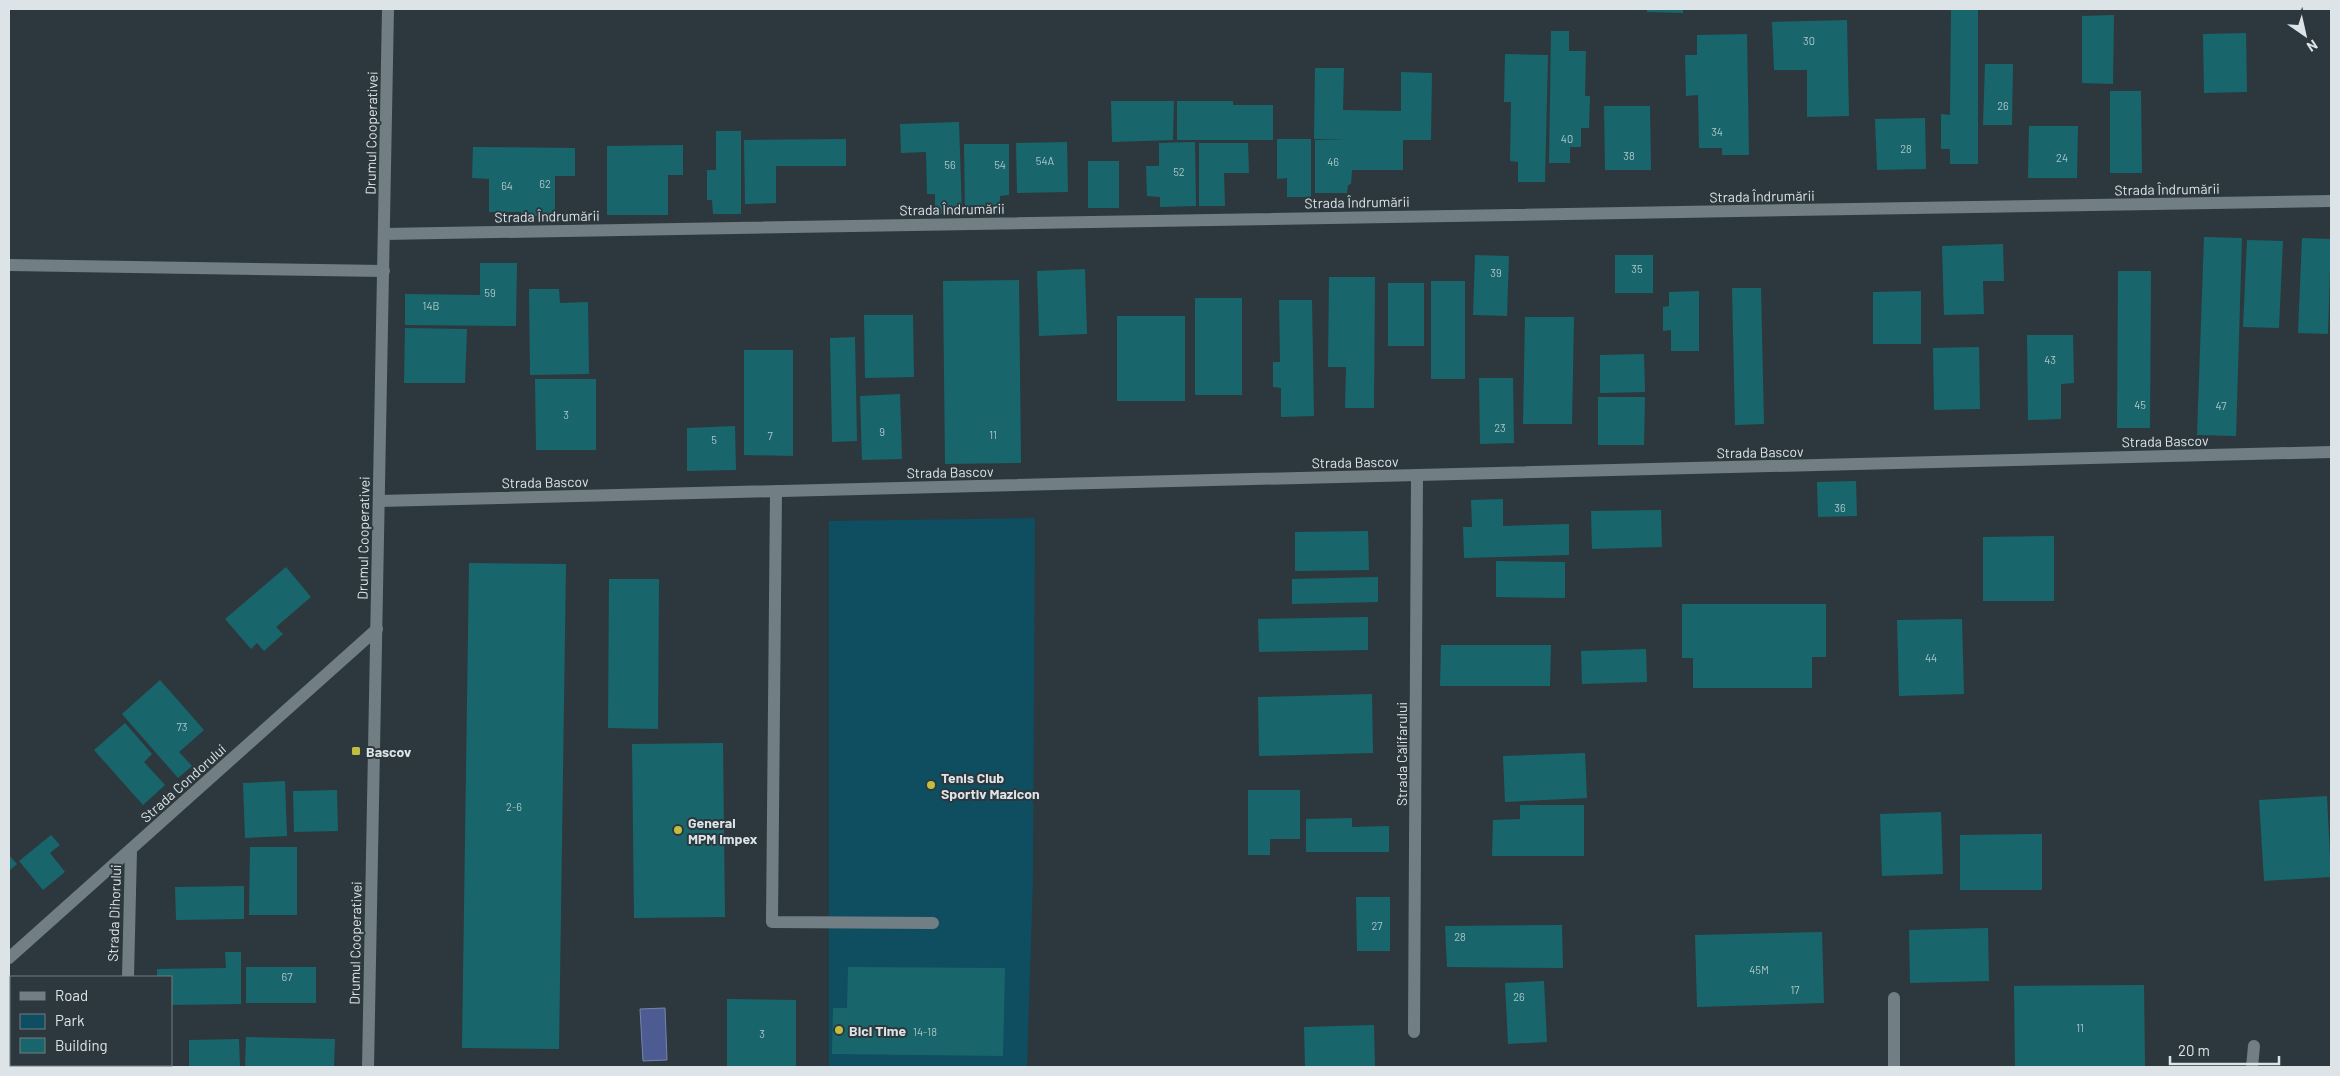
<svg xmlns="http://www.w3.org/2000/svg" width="2340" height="1076" viewBox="0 0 2340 1076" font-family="Barlow,sans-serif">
<rect width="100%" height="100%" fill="#2c383d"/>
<path fill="#0f4d60" d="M 1035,518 L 1033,878 L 1027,1067 L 829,1067 L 829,521 Z"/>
<path fill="#4c5b92" stroke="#7884ac" d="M 665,1008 L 667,1060 L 643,1061 L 640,1009 Z"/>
<g fill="#18666b">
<path d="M 1647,9 L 1683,9 L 1683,13 L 1647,12 Z"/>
<path d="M 1951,9 L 1978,9 L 1978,164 L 1950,164 L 1950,149 L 1941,149 L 1941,114 L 1950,115 Z"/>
<path d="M 2114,15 L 2113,84 L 2082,83 L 2082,16 Z"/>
<path d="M 1847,20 L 1849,116 L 1807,117 L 1807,70 L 1774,70 L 1772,22 Z"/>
<path d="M 1551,31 L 1569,31 L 1569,51 L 1586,51 L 1585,96 L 1590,96 L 1589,128 L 1581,128 L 1581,147 L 1570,147 L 1570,163 L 1549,163 Z"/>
<path d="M 2246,33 L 2247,92 L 2204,93 L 2203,34 Z"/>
<path d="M 1747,34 L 1749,155 L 1722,155 L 1722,148 L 1699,148 L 1698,95 L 1686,96 L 1685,55 L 1697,55 L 1697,35 Z"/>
<path d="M 1505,54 L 1548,55 L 1545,182 L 1518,182 L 1518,162 L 1510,161 L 1511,102 L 1504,102 Z"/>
<path d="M 1985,64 L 2013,64 L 2012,125 L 1983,125 Z"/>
<path d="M 1315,68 L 1344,68 L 1343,110 L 1401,111 L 1401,72 L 1432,73 L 1431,140 L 1403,140 L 1403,170 L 1352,170 L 1351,184 L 1348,185 L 1347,193 L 1315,193 L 1315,140 L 1345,139 L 1314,139 Z"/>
<path d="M 2110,91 L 2141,91 L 2142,173 L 2110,173 Z"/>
<path d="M 1111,101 L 1174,101 L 1173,140 L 1112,142 Z"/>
<path d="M 1177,101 L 1233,101 L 1233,105 L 1273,105 L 1273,140 L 1177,140 Z"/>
<path d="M 1604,106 L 1650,106 L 1651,170 L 1605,170 Z"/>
<path d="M 1925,118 L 1926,169 L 1877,170 L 1875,119 Z"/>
<path d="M 959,122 L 962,213 L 935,214 L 935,194 L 927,194 L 926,152 L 901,153 L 900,124 Z"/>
<path d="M 2029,126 L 2078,126 L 2077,178 L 2028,178 Z"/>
<path d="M 716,131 L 741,131 L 741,214 L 713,214 L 712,200 L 707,200 L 707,170 L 716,170 Z"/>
<path d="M 846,139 L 846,166 L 776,166 L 776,203 L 745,204 L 744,140 Z"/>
<path d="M 1277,139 L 1311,139 L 1311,197 L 1287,197 L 1287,178 L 1277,179 Z"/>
<path d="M 1067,142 L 1068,192 L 1017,193 L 1016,143 Z"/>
<path d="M 1195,142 L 1196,206 L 1160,207 L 1160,197 L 1147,196 L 1146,166 L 1159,166 L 1159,143 Z"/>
<path d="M 1199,143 L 1248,143 L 1249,173 L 1224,173 L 1225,206 L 1199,206 Z"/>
<path d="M 964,144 L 1009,144 L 1009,195 L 1000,196 L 999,215 L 965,215 Z"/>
<path d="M 683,145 L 683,175 L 668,175 L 668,215 L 607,215 L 607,146 Z"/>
<path d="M 473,147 L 575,148 L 575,176 L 555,176 L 555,216 L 521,216 L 521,212 L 489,212 L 489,179 L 472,178 Z"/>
<rect x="1088" y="161" width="31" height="47"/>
<path d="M 2204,237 L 2242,238 L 2236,436 L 2197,435 Z"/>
<path d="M 2302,238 L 2331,239 L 2328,334 L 2298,333 Z"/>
<path d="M 2247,240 L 2283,241 L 2279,328 L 2243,327 Z"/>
<path d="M 2003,244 L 2004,281 L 1983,281 L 1984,314 L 1944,315 L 1942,246 Z"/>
<path d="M 1475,255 L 1509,256 L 1507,316 L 1473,315 Z"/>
<rect x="1615" y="255" width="38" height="38"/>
<path d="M 480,263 L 517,263 L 516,326 L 405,325 L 405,294 L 480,295 Z"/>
<path d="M 1085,269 L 1087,334 L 1039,336 L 1037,271 Z"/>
<path d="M 2118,271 L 2151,271 L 2150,428 L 2117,428 Z"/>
<path d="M 1329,277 L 1375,277 L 1374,408 L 1345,408 L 1346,367 L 1328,367 Z"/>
<path d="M 1019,280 L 1021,463 L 945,464 L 943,281 Z"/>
<rect x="1431" y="281" width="34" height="98"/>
<rect x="1388" y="283" width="36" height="63"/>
<path d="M 1732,288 L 1761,288 L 1764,424 L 1735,425 Z"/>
<path d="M 529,289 L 559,289 L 560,303 L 588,302 L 589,374 L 530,375 Z"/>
<path d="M 1699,291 L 1699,351 L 1671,351 L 1671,330 L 1663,331 L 1663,307 L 1669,306 L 1669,292 Z"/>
<path d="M 1921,291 L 1921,344 L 1873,344 L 1873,292 Z"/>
<rect x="1195" y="298" width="47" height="97"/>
<path d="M 1279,300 L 1312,300 L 1314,416 L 1281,417 L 1281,388 L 1273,387 L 1273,362 L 1280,362 Z"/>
<path d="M 864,315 L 913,315 L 914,377 L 865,378 Z"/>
<rect x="1117" y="316" width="68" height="85"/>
<path d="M 1525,317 L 1574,317 L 1572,424 L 1523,424 Z"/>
<path d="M 405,328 L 467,329 L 465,383 L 404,383 Z"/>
<path d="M 2027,335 L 2073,335 L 2074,383 L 2061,384 L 2061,419 L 2028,420 Z"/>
<path d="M 855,337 L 857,441 L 832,442 L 830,338 Z"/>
<path d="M 1979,347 L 1980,409 L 1934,410 L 1933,348 Z"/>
<path d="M 744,350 L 793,350 L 793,456 L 744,455 Z"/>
<path d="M 1644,354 L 1645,392 L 1600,393 L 1600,355 Z"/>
<path d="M 1479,378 L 1513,378 L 1514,443 L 1480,444 Z"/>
<path d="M 535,379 L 596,379 L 596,450 L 536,450 Z"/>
<path d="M 900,394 L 902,459 L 862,460 L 860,396 Z"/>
<path d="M 1598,397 L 1645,397 L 1644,445 L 1598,445 Z"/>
<path d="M 735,426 L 736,470 L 687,471 L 687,428 Z"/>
<path d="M 1856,481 L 1857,516 L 1818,517 L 1817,482 Z"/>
<path d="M 1503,499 L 1503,526 L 1569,524 L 1569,555 L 1464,558 L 1463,527 L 1472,527 L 1471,500 Z"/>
<path d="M 1661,510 L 1662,547 L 1592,549 L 1591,511 Z"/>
<path d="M 1368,531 L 1369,570 L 1295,571 L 1295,532 Z"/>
<path d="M 2054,536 L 2054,601 L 1983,601 L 1983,537 Z"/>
<path d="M 1496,561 L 1565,562 L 1565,598 L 1496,597 Z"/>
<path d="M 469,563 L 566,564 L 559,1049 L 462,1048 Z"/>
<path d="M 286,567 L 311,597 L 276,627 L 283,634 L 264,651 L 257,643 L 251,649 L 225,619 Z"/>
<path d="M 1378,577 L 1378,602 L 1292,604 L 1292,579 Z"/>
<path d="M 609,579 L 659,579 L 658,729 L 608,728 Z"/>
<path d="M 1682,604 L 1826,604 L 1826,657 L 1812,657 L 1812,688 L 1693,688 L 1693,658 L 1682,658 Z"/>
<path d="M 1368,617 L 1368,650 L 1259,652 L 1258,619 Z"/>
<path d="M 1962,619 L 1964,694 L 1899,696 L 1897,620 Z"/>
<path d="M 1441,645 L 1551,645 L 1550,686 L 1440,686 Z"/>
<path d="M 1646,649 L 1647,682 L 1582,684 L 1581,651 Z"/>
<path d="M 160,680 L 204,730 L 179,752 L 192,766 L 178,778 L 122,714 Z"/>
<path d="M 1372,694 L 1373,753 L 1259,756 L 1258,697 Z"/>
<path d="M 125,723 L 152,754 L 144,762 L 165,785 L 143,805 L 94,750 Z"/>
<path d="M 723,743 L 725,917 L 634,918 L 632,744 Z"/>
<path d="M 1585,753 L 1587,798 L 1505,802 L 1503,756 Z"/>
<path d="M 285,781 L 287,836 L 245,838 L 243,783 Z"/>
<path d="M 337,790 L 338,831 L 294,832 L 293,791 Z"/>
<path d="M 1248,790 L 1300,790 L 1300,839 L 1270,839 L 1270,855 L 1248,855 Z"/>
<path d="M 2327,796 L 2331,877 L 2264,881 L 2259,800 Z"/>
<path d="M 1520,805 L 1584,805 L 1584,856 L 1492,856 L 1493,820 L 1520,819 Z"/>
<path d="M 1941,812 L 1943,874 L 1882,876 L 1880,814 Z"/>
<path d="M 1352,818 L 1352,827 L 1389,826 L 1389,852 L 1306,852 L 1306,819 Z"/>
<path d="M 2042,834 L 2042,890 L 1960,890 L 1960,835 Z"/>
<path d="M 51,835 L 60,845 L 50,853 L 65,872 L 43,890 L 19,861 Z"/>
<path d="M 250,847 L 297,847 L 297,915 L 249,915 Z"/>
<path d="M 9,855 L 17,864 L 9,871 Z"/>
<path d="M 244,886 L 244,919 L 176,920 L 175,887 Z"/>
<path d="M 1356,897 L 1390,897 L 1390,951 L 1357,951 Z"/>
<path d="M 1562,925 L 1563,968 L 1447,967 L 1445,926 Z"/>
<path d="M 1988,928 L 1989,981 L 1910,983 L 1909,930 Z"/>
<path d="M 1822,932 L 1824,1003 L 1697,1007 L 1695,935 Z"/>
<path d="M 225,952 L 241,952 L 241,1004 L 171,1005 L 171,977 L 157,977 L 157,969 L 226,968 Z"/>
<rect x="246" y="967" width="70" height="36"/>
<path d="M 848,967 L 1005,968 L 1003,1056 L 832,1054 L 833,1008 L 847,1008 Z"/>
<path d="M 1544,981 L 1547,1042 L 1508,1044 L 1505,983 Z"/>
<path d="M 2144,985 L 2145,1067 L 2015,1067 L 2014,986 Z"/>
<path d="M 727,999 L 796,1000 L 796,1067 L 727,1067 Z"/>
<path d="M 1374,1025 L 1375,1067 L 1305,1067 L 1304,1027 Z"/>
<path d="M 246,1037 L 335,1039 L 334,1067 L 245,1067 Z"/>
<path d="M 239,1039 L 240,1067 L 189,1067 L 189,1040 Z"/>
</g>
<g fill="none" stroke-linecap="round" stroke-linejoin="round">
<g stroke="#717e83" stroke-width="12">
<path d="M 9,265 L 384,271"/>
<path d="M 776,491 L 772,922 L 933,923"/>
</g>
<g stroke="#717e83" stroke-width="12">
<path d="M 384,234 L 2331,201"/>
<path d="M 379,501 L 2331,452"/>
<path d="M 9,958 L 377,629"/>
<path d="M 128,977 L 131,850"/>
<path d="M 1414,1032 L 1417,475"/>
<path d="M 125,1067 L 125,1065"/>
<path d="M 368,1067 L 388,9"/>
<path d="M 1894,1067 L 1894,998"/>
<path d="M 2252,1067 L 2254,1046"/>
</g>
</g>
<g fill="#c2bd3f" stroke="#2c383d" stroke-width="2">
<rect x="351" y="746" width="10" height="10" rx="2.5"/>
<circle cx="931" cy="785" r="5"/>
<circle cx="678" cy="830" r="5"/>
<circle cx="839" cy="1030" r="5"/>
</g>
<g text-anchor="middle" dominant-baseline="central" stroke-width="4" stroke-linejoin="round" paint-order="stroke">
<g font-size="11" fill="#acc4c8">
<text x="1809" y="40">30</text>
<text x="2003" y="105">26</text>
<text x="1717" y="131">34</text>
<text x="1567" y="138">40</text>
<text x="1906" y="148">28</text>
<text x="1629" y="155">38</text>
<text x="2062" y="157">24</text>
<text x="1045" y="160">54A</text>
<text x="1333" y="161">46</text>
<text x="950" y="164">56</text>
<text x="1000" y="164">54</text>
<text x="1179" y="171">52</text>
<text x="545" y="183">62</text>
<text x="507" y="185">64</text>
<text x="1637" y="268">35</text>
<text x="1496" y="272">39</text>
<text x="490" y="292">59</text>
<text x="431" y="305">14B</text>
<text x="2050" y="359">43</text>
<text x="2140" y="404">45</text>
<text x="2221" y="405">47</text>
<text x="566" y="414">3</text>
<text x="1500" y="427">23</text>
<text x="882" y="431">9</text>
<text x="993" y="434">11</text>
<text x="770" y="435">7</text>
<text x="714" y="439">5</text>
<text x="1840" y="507">36</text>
<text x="1931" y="657">44</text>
<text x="182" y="726">73</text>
<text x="514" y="806">2-6</text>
<text x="1377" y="925">27</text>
<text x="1460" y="936">28</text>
<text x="1759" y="969">45M</text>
<text x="287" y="976">67</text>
<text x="1795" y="989">17</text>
<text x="1519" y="996">26</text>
<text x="2080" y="1027">11</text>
<text x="925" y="1031">14-18</text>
<text x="762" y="1033">3</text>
</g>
<g font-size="14" fill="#dde4e7" stroke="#2c383d">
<text transform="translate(371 133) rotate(-89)">Drumul Cooperativei</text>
<text transform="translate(2167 189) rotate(-1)">Strada Îndrumării</text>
<text transform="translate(1762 196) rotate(-1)">Strada Îndrumării</text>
<text transform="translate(1357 202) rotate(-1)">Strada Îndrumării</text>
<text transform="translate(952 209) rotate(-1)">Strada Îndrumării</text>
<text transform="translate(547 216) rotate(-1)">Strada Îndrumării</text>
<text transform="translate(2165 441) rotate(-1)">Strada Bascov</text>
<text transform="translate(1760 452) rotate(-1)">Strada Bascov</text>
<text transform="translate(1355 462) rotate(-1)">Strada Bascov</text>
<text transform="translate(950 472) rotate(-1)">Strada Bascov</text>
<text transform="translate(545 482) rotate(-1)">Strada Bascov</text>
<text transform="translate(363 538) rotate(-89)">Drumul Cooperativei</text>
<text transform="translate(1401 754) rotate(-90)">Strada Călifarului</text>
<text transform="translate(183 783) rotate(-42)">Strada Condorului</text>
<text transform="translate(114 913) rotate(-88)">Strada Dihorului</text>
<text transform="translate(355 943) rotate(-89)">Drumul Cooperativei</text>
</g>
<g font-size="14" font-weight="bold" fill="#dde4e7" stroke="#2c383d" text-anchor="start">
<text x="366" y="751">Bascov</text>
<text x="941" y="777">Tenis Club<tspan x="941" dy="16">Sportiv Mazicon</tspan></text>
<text x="688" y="822">General<tspan x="688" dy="16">MPM Impex</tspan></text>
<text x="849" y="1030">Bici Time</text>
</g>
</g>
<rect width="2340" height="1076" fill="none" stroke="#dde4e7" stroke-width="20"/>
<rect x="10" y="976" width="162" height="90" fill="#2c383d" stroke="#737d81"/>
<rect x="20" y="992" width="25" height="8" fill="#717e83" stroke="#737d81"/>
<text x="55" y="1001" font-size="15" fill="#dde4e7">Road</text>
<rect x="20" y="1014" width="25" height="15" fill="#0f4d60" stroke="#737d81"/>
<text x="55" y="1026" font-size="15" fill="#dde4e7">Park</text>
<rect x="20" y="1038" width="25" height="15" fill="#18666b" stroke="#737d81"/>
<text x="55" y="1051" font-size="15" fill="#dde4e7">Building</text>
<g transform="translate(2305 35) rotate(146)" stroke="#2c383d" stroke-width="4" paint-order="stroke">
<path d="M0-4L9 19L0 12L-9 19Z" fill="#dde4e7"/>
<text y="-8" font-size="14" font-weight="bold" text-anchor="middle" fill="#dde4e7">N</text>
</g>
<path d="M2170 1056v8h109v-8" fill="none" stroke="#dde4e7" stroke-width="2.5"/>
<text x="2178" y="1056" font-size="15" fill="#dde4e7" stroke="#2c383d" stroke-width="4" paint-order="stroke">20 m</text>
</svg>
